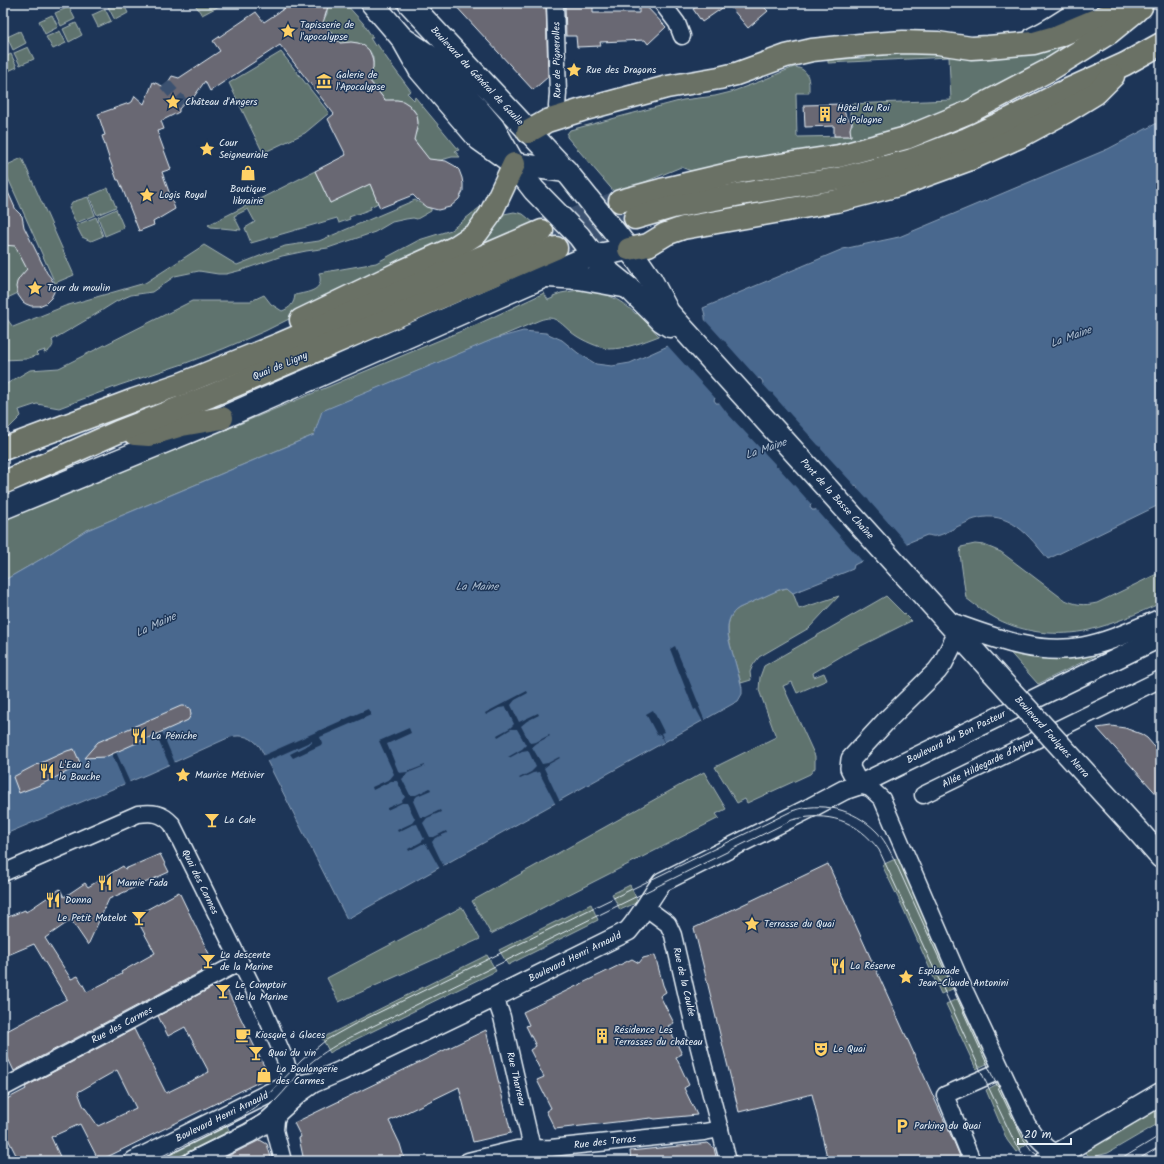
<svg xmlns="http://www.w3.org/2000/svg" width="1164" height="1164" viewBox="0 0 1164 1164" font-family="Kalam,sans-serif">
<rect width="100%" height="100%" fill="#1d3557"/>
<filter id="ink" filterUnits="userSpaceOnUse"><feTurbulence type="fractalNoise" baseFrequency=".025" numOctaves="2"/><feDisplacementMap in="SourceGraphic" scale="8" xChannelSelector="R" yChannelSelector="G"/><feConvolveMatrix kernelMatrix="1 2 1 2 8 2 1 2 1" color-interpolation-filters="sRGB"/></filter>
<g filter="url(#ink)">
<g fill="#5e736e" stroke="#a3b2b3">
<path d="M 117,3 L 123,3 L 128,13 L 115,20 L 108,7 Z"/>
<path d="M 194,3 L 225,3 L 202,15 Z"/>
<path d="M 327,3 L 345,3 L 363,23 L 373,38 L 370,38 L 375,46 L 377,44 L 390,63 L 411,91 L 407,93 L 414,100 L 415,97 L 459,150 L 455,151 L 460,157 L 452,157 L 441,160 L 430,161 L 413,138 C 427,118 410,95 386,101 L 368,78 C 369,75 372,71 373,67 C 377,48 356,38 341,44 L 322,22 L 327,14 Z"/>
<path d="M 69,7 L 75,19 L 61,26 L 55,13 Z"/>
<path d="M 105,9 L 111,21 L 98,27 L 92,15 Z"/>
<path d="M 52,15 L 58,27 L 45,34 L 39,21 Z"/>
<path d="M 76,23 L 82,35 L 69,42 L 63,29 Z"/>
<path d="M 20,31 L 26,43 L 13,50 L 7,37 Z"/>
<path d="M 60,31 L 66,43 L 53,49 L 46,37 Z"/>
<path d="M 1069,41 L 1069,43 L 1068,46 L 998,87 L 957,107 L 900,129 L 853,141 L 740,163 L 691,171 L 681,167 L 616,194 L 567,137 L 567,134 L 570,130 L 683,100 L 715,96 L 731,92 L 761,81 L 794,67 C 810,69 809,80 809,93 L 796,93 L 797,137 L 851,136 L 850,126 L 853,124 L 850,116 L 850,104 L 951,100 L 949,57 L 828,63 L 828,60 L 864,58 L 875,52 Z"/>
<path d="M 28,47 L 34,59 L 20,65 L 14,53 Z"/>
<path d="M 281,52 L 329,113 L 305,133 L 263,153 L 229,83 Z"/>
<path d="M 11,54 L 17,67 L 4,73 L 3,58 Z"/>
<path d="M 22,158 L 74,275 L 55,283 L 3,167 Z"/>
<path d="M 315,171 L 330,203 L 370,184 L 378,203 L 370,207 L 371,209 L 349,217 L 350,219 L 339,223 L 337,218 L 251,243 L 245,228 L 255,222 L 248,209 L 234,216 L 241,230 L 211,227 L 208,225 Z"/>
<path d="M 108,188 L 116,207 L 97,215 L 89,196 Z"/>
<path d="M 88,197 L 95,215 L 76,223 L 69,208 L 72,202 Z"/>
<path d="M 415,200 L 431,209 L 431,211 L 417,219 L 413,218 L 406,219 L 392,222 L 375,232 L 328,248 L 306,251 L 282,256 L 242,270 L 226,274 L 218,274 L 199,271 L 175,276 L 152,292 L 131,295 L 117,301 L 88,319 L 52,340 C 55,346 50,351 44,353 L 45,350 L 36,353 L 38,355 L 26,359 L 3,360 L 3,315 L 4,315 L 13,327 L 65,306 L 145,283 L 204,245 L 237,265 L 285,246 L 319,241 Z"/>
<path d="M 484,204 L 472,228 L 340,291 L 289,319 L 265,331 L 223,349 L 186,363 L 120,385 L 59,408 L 37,404 L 19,410 L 21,416 L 8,429 L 3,432 L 3,386 L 30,370 L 59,368 L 192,301 L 251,301 L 264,295 L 271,304 L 282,311 C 290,308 294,304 295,295 C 308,292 325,291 319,273 L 376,263 L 419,240 L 451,230 Z"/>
<path d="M 116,209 L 124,228 L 105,236 L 98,217 Z"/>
<path d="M 514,212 L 523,214 L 534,223 L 471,250 L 501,217 L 504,214 Z"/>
<path d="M 96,217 L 103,236 L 91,241 L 82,237 L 76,225 Z"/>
<path d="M 3,244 L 15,245 L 28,270 C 19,275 15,284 18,293 L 3,300 Z"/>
<path d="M 578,290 C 601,289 620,299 636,314 L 638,313 L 659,336 C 643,342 626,349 609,349 C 599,348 582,340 575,335 C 567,330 559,318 549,318 C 547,318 543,319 540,320 L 323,411 L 314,435 L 85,531 L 43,558 L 3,581 L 3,518 L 103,478 L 218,433 L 478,324 L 544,293 L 548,300 L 553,298 L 553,296 L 561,293 Z"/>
<path d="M 975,544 L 984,545 L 1001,552 L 1063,599 C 1076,605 1083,606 1097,603 L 1161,572 L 1161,603 C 1138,613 1114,624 1089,630 C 1059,637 1024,633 997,619 C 986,613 976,606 966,598 L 960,554 L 961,547 Z"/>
<path d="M 787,588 L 793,593 L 799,609 L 839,596 L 809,628 L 759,657 L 753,665 L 750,672 L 751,680 L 741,683 C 738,674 736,664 733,655 C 729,640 722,618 739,608 L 776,591 Z"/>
<path d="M 886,596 L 911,621 L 845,654 L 813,673 L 814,677 L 824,673 L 827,680 L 797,693 L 792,682 L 783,686 L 815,756 L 815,768 L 810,774 L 747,803 L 745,799 L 737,803 L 715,767 L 776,737 L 759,690 L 760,677 L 764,666 Z"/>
<path d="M 1119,644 L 1038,684 L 1006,648 Z"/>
<path d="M 704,772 L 726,809 L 716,814 L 719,818 L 491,934 L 472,901 Z"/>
<path d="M 900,857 L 957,987 L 941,994 L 903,908 L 882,865 Z"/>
<path d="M 630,885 L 638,902 L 620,910 L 612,894 Z"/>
<path d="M 591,904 L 598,920 L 508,965 L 499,950 Z"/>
<path d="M 462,907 L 480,939 L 339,1002 L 327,978 Z"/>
<path d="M 487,955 L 496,971 L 334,1050 L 330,1053 L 322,1038 Z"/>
<path d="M 962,997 L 991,1062 L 976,1069 L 946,1004 Z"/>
<path d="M 1001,1082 L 1030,1141 L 1016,1152 L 1007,1140 L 986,1090 Z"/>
<path d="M 1161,1104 L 1161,1122 L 1108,1153 L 1089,1158 L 1085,1150 Z"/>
<path d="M 225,1121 L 232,1137 L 183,1161 L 145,1161 Z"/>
</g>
<path fill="#49688e" stroke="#899fb8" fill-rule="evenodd" d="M 1161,121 L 1161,504 L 1048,559 C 1029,536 1009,509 975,519 C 971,520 966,523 961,525 C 954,528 943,535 936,536 C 933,537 930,535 927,535 L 858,563 L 854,565 L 853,569 L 793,593 L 787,588 L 781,589 L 739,608 C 721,619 729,642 734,658 C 737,668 739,678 742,688 L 742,694 L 738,701 L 347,919 L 260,747 C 252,737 243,734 230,737 L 148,774 L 3,835 L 3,581 L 43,558 L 85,531 L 314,435 L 322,411 L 494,339 L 523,331 L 546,333 L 562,340 L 578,353 L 596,364 L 612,366 L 630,363 L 699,332 C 707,325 706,318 703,308 L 843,249 L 899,237 L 1108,149 ZM 759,378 L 761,379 L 763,382 L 762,384 L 719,403 L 716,403 L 714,400 L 715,398 ZM 855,485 L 857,486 L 858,491 L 815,510 L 812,510 L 810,507 L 811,504 Z"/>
<g fill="#1d3557">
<path d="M 704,319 L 724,341 L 726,342 L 726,343 L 770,392 L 773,393 L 773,395 L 818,445 L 821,447 L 821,449 L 866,498 L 868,499 L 869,501 L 908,545 L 864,563 L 815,508 L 856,489 L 855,487 L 813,506 L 778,467 L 776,467 L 776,465 L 728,414 L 718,401 L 761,383 L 759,380 L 716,399 L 666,344 L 698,330 L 702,327 Z"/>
<path d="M 675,646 L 700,707 L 699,707 L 705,721 L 703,722 L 696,709 L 694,710 L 670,649 Z"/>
<path d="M 527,691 L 528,693 L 515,700 L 511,705 L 519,722 L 538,713 L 539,715 L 527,721 L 521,726 L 530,743 L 536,742 L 549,735 L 550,736 L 537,743 L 532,747 L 542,764 L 548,763 L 559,757 L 560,758 L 549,764 L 544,768 L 560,802 L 556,805 L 539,772 L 533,773 L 520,779 L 519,778 L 531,772 L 536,767 L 528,750 L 522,751 L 509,758 L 508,757 L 522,749 L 526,745 L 517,729 L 511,729 L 498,737 L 497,735 L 510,728 L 514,724 L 506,707 L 499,708 L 486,715 L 485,713 Z"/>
<path d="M 368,709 L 371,715 L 320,737 L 322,743 L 321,745 L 293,758 L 290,754 L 312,743 L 312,741 L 265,762 L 262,756 Z"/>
<path d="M 653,710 L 664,732 L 661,733 L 665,742 L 664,743 L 660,734 L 657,735 L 646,714 Z"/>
<path d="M 409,728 L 411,733 L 387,744 L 399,773 L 407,772 L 425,765 L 425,766 L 408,773 L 402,779 L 410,795 L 416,795 L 430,788 L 431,790 L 417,796 L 413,801 L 420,817 L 426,817 L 440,810 L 441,812 L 427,818 L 423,823 L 430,837 L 434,837 L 446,831 L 447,833 L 435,838 L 432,842 L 444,867 L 440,869 L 426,844 L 422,844 L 409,851 L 408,849 L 421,842 L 424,839 L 417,824 L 412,825 L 398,832 L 397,830 L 412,823 L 415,819 L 407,803 L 402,803 L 387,810 L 387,808 L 401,802 L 405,797 L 397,781 L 391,781 L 373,790 L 372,787 L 390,779 L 394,774 L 379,741 Z"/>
<path d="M 162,732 L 175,763 L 170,766 L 156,735 Z"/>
<path d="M 116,752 L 130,783 L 125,785 L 112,754 Z"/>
</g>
<g fill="#696873" stroke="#e8f1f8" fill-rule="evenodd">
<path d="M 286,3 L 329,3 L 323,23 L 340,43 L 351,42 L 358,43 L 363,45 L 369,50 L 372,57 L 373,63 L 373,68 L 369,80 L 385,100 L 397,100 L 403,101 L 409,105 L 414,111 L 417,115 L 418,123 L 414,140 L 429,159 L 446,161 L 455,166 L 459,170 L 462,178 L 463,184 L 463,191 L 459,199 L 450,207 L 438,210 L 426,207 L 420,202 L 413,195 L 380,208 L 370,184 L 330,203 L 315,171 L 346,155 L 328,119 L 334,114 L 280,45 L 210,91 L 205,81 L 193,98 L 187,100 L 179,109 L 179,112 L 161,121 L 164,129 L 157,131 L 171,169 L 162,172 L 175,209 L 153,222 L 154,225 L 139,231 L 119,180 L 117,180 L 109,158 L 102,136 L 105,135 L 98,114 L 132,102 L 135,96 L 144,104 L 153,82 L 165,87 L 172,76 L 179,78 L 220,51 L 213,41 L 256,12 L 264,22 L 285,8 Z"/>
<path d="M 453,3 L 546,3 L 548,77 L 533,90 Z"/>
<path d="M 565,3 L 593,3 L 593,13 L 639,13 L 639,3 L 643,3 L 666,27 L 648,44 L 645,40 L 600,42 L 601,46 L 577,47 L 576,36 L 566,36 Z"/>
<path d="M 702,3 L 760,3 L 768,11 L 748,28 L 728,4 L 702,22 L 693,9 Z"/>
<path d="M 842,104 L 846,117 L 852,122 L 850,129 L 851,136 L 834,136 L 834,126 L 805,127 L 804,105 Z"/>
<path d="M 3,181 L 16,210 L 22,216 L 24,227 L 47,273 L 51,278 L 53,282 L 54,292 L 51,298 L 46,303 L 39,306 L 31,306 L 26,304 L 23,302 L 18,295 L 16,287 L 17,282 L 20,277 L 27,269 L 15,246 L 3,245 Z"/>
<path d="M 181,706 L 184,706 L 190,708 L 191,715 L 188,720 L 186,721 L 105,757 L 84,758 L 98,742 Z"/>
<path d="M 1111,726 L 1125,728 L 1141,734 L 1147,738 L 1161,754 L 1161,799 L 1097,728 Z"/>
<path d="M 74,749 L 81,765 L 40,785 L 19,793 L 13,777 L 32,767 L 67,751 Z"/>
<path d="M 160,854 L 169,872 L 109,899 L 88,945 L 71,920 L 45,938 L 71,979 L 78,976 L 87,992 L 122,974 L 121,972 L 155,953 L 135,916 L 179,892 L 212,960 L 208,968 L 14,1071 L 3,1048 L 3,1033 L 67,999 L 34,944 L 3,957 L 3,919 L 25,910 L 26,912 L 60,889 L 64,897 L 85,883 L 88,887 L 123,866 L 125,869 Z"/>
<path d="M 828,864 L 954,1142 L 962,1161 L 828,1161 L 812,1094 L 739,1112 L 694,928 Z"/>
<path d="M 655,955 L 663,985 L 666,992 L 660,996 L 674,1023 L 668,1026 L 682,1054 L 676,1057 L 689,1085 L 684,1088 L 697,1115 L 655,1119 L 651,1118 L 555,1129 L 546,1111 L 551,1108 L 537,1080 L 544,1077 L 530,1050 L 536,1046 L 526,1026 L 529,1025 L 523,1012 L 632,959 L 639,963 L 643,958 Z"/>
<path d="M 215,986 L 227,990 L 267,1072 L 265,1079 L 99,1161 L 80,1124 L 51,1137 L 62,1161 L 19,1161 L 5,1133 L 3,1127 L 3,1101 L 26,1089 L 25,1087 L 134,1029 L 166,1093 L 209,1072 L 185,1027 L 168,1036 L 158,1016 ZM 117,1070 L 136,1108 L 98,1126 L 83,1105 L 78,1092 Z"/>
<path d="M 486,1030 L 511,1133 L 473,1142 L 459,1087 L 389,1121 L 400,1144 L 405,1161 L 304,1161 L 299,1138 L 301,1137 L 294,1123 Z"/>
<path d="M 260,1140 L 267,1144 L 272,1161 L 218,1161 Z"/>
<path d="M 708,1143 L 714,1148 L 717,1161 L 631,1161 L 630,1151 Z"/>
</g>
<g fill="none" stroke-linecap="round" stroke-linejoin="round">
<path stroke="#3b516f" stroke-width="12" stroke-dasharray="12 6" stroke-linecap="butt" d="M 165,84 L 183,104"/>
<g stroke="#3b516f" stroke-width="22" stroke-dasharray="22 11" stroke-linecap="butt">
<path d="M 542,231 L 620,201"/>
<path d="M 556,248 L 635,218"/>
</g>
<g stroke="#e8f1f8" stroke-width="19">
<g id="minor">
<path d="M 555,3 L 558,93 L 557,106 L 559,117"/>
<path d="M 662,3 L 677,23 L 682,36"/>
<path d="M 859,785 L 870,788 L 882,799 L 964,989 L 1027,1124 C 1035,1137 1044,1147 1058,1154"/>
<path d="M 923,795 L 1161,679"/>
<path d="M 3,873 L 138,814 C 153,812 162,813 172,824 L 261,1004 L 286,1062 L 289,1073 L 288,1087 L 276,1120 L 275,1130 L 283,1161"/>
<path d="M 645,907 L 668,924 L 673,935 L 697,1040 L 728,1161"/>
<path d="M 495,997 L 502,1017 L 535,1161"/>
<path d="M 3,1088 L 240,962"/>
<path d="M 468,1161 L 517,1149 L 551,1148 L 704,1132 L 720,1129"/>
<path d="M 972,1161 L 945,1095 L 1002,1070"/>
</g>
</g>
<g stroke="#e8f1f8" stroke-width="22">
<g id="tertiary">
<path d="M 1033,37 C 1053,28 1071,15 1088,3"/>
<path d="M 949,622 C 992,637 1036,656 1083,647 C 1110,642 1136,629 1161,619"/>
<path d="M 859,785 L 850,768 L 851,759 L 887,720 L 937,671 L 943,663 L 958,633"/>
<path d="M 134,1161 L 270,1093 L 288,1087 L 310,1083"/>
<path d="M 193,1161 L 249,1133 L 266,1123 L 299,1093 L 313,1083 L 341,1071 L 495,997 L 628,931 C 641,916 650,898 662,882 L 812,807 L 844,790 L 859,785 L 1161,637"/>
</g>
</g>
<g stroke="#e8f1f8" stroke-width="25">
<g id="secondary">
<path d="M 372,3 L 402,38 L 420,70 L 479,139 L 514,164 L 566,171"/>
<path d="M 409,3 L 566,171 L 638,261 L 651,280 L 668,312 L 992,671"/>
<path d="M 402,38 L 438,62 L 493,127 L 514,164 L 534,190 L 579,236 L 601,266 L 632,291 L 661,320 L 670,326"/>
<path d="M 548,276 L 579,278 L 623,286"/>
<path d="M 3,508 L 222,418 L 588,257 L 629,249"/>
<path d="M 1139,832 L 1161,857"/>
<path d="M 1047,1161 L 1161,1094"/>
</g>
</g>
<g stroke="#e8f1f8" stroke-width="25">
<g id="trunk">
<path d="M 528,132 L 547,121 L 582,110 L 667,87 L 719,78 L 736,74 L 786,56 L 812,50 L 860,45 L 903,42 L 938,43 L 971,48 L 988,47 L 1034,43 L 1058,36 L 1115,12 L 1141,7"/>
<path d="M 620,201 L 661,190 L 742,171 L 839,156 L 906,138 L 969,112 L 1051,69 L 1109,33 L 1136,11"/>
<path d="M 635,218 L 673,207 L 741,194 L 842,178 L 909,161 L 967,139 L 1010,119 L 1059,94 L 1125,64 L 1161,44"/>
<path d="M 629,249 L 648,245 L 666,234 L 683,228 L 837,201 L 902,184 L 968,160 L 1019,137 L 1065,112 L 1096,93 L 1113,76"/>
<path d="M 301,320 L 405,270 L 454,248 L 477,233 L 490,215 L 514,164"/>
<path d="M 135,434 L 149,435 L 182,425 L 222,418"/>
<path d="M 3,449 L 134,400 L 181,384 L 280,344 L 542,231"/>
<path d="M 3,483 L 118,432 L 210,396 L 556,248"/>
</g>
</g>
<use href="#minor" stroke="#1d3557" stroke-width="16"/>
<use href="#tertiary" stroke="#1d3557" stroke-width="19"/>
<use href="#secondary" stroke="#1d3557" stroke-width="22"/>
<use href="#trunk" stroke="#6b7165" stroke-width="22"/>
<g stroke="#e8f1f8" stroke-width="1">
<path d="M 152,1161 L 242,1117 L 256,1107 L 302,1060 L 326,1040 L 353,1025 L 792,811 C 821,801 854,809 876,831 C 884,839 889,849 894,859 L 992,1075 L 1022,1137 L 1032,1151 L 1045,1161"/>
<path d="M 171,1161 L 246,1124 C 256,1117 266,1110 275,1101 C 286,1090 296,1076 308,1065 C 323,1052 339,1043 357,1034 L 792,820 C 827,811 857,820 879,850 L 947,997 L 984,1078 L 1015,1143 L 1022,1153 L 1030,1161"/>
<path d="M 1118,1161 L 1161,1135"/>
<path d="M 1135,1161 L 1161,1146"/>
</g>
<g stroke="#e8f1f8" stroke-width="25" stroke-linecap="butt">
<path id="secondary-bridge" d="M 992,671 L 1139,832"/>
</g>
<use href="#secondary-bridge" stroke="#1d3557" stroke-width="22"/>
</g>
</g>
<defs>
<g id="sight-bare" transform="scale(1.2)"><path d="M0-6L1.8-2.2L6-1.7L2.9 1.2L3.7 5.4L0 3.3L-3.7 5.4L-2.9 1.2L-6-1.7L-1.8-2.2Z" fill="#ffd166" stroke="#1d3557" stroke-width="2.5" paint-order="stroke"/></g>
<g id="museum-bare" transform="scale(1.2)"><path d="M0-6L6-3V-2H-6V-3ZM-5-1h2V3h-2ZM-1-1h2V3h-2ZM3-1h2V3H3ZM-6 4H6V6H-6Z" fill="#ffd166" stroke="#1d3557" stroke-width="2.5" paint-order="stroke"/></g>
<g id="building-bare" transform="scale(1.2)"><path d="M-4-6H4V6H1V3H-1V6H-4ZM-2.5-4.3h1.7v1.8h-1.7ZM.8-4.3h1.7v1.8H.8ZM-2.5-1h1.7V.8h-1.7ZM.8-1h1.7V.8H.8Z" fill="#ffd166" stroke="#1d3557" stroke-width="2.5" paint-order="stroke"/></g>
<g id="shop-bare" transform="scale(1.2)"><path d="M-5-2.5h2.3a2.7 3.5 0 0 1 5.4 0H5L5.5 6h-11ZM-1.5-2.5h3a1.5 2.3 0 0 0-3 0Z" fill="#ffd166" stroke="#1d3557" stroke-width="2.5" paint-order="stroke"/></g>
<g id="restaurant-bare" transform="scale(1.2)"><path d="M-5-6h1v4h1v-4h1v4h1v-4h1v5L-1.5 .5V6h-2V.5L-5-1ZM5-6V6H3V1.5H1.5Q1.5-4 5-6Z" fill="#ffd166" stroke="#1d3557" stroke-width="2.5" paint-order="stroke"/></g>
<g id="bar-bare" transform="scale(1.2)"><path d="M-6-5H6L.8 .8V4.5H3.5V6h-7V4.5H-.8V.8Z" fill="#ffd166" stroke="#1d3557" stroke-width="2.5" paint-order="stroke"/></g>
<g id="cafe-bare" transform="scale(1.2)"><path d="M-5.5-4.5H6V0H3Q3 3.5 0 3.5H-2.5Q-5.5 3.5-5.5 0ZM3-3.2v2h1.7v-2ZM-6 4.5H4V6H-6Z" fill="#ffd166" stroke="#1d3557" stroke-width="2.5" paint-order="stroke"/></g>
<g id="theatre-bare" transform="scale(1.2)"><path d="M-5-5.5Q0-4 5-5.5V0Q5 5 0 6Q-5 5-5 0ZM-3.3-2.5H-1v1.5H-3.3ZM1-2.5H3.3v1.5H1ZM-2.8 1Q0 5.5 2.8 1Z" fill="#ffd166" stroke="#1d3557" stroke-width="2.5" paint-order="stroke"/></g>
<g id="parking-bare" transform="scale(1.2)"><path d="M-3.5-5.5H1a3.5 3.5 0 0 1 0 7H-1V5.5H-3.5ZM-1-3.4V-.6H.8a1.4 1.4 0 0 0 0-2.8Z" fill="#ffd166" stroke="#1d3557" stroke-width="2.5" paint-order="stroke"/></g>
</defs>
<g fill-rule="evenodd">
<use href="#sight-bare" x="288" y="31"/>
<use href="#sight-bare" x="574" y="70"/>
<use href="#museum-bare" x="324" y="81"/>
<use href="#sight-bare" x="173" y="102"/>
<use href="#building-bare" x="825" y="114"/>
<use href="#sight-bare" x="207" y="149"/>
<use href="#shop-bare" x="248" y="173"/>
<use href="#sight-bare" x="147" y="195"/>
<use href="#sight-bare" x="35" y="288"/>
<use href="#restaurant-bare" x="139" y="736"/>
<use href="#restaurant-bare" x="47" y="771"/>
<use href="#sight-bare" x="183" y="775"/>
<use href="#bar-bare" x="212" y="820"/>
<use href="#restaurant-bare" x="105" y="883"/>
<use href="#restaurant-bare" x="53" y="900"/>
<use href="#bar-bare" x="139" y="918"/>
<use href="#sight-bare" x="752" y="924"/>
<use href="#bar-bare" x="208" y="961"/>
<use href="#restaurant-bare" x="838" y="966"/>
<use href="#sight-bare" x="906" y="977"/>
<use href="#bar-bare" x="223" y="991"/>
<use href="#cafe-bare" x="243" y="1035"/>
<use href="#building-bare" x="602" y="1036"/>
<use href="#theatre-bare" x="821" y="1049"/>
<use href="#bar-bare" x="256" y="1053"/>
<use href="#shop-bare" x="264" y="1075"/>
<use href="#parking-bare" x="902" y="1126"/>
</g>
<g text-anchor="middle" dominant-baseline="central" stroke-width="3" stroke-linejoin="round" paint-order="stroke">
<g font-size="10" fill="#e8f1f8" stroke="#1d3557" text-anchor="start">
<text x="300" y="25">Tapisserie de<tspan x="300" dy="12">l'apocalypse</tspan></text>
<text x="586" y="70">Rue des Dragons</text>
<text x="336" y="75">Galerie de<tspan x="336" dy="12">l'Apocalypse</tspan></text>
<text x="185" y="102">Château d'Angers</text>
<text x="837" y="108">Hôtel du Roi<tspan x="837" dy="12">de Pologne</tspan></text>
<text x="219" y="143">Cour<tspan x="219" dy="12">Seigneuriale</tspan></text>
<text x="248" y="189" text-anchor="middle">Boutique<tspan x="248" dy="12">librairie</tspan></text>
<text x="159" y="195">Logis Royal</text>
<text x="47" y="288">Tour du moulin</text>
<text x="151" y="736">La Péniche</text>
<text x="59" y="765">L'Eau à<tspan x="59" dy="12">la Bouche</tspan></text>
<text x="195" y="775">Maurice Métivier</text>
<text x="224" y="820">La Cale</text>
<text x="117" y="883">Mamie Fada</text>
<text x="65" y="900">Donna</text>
<text x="127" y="918" text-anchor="end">Le Petit Matelot</text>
<text x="764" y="924">Terrasse du Quai</text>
<text x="220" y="955">La descente<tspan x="220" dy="12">de la Marine</tspan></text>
<text x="850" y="966">La Réserve</text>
<text x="918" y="971">Esplanade<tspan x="918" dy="12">Jean-Claude Antonini</tspan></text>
<text x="235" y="985">Le Comptoir<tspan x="235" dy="12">de la Marine</tspan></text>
<text x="614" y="1030">Résidence Les<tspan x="614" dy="12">Terrasses du château</tspan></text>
<text x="255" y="1035">Kiosque à Glaces</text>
<text x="833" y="1049">Le Quai</text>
<text x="268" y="1053">Quai du vin</text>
<text x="276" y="1069">La Boulangerie<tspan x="276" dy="12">des Carmes</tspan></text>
<text x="914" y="1126">Parking du Quai</text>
</g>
<g font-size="10" fill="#e8f1f8" stroke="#1d3557">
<text transform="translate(557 60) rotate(-91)">Rue de Pignerolles</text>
<text transform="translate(477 76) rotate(47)">Boulevard du Général de Gaulle</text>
<text transform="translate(280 366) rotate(-23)">Quai de Ligny</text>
<text transform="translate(837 499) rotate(48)">Pont de la Basse Chaîne</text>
<text transform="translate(956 737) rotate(-26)">Boulevard du Bon Pasteur</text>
<text transform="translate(1052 737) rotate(48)">Boulevard Foulques Nerra</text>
<text transform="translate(988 763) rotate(-26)">Allée Hildegarde d'Anjou</text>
<text transform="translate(200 882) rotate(64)">Quai des Carmes</text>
<text transform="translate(575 957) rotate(-26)">Boulevard Henri Arnauld</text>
<text transform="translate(684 982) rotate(77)">Rue de la Coulée</text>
<text transform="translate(122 1025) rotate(-28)">Rue des Carmes</text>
<text transform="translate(516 1079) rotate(77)">Rue Tharreau</text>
<text transform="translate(222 1117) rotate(-26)">Boulevard Henri Arnauld</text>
<text transform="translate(605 1142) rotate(-6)">Rue des Terras</text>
</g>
<g font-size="11" font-style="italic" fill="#b0c1d3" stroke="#1d3557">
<text transform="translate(1071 337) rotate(-20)">La Maine</text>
<text transform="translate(766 449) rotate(-19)">La Maine</text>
<text x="477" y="587">La Maine</text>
<text transform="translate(156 625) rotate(-25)">La Maine</text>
</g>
</g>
<rect width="1164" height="1164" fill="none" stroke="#1d3557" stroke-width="16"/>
<rect x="8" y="8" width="1148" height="1148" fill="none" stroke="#e8f1f8" stroke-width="1.5" filter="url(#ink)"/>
<path d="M1018 1138v6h53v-6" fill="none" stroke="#e8f1f8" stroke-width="2"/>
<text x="1024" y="1138" font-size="12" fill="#e8f1f8" stroke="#1d3557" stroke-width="3" paint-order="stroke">20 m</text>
</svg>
